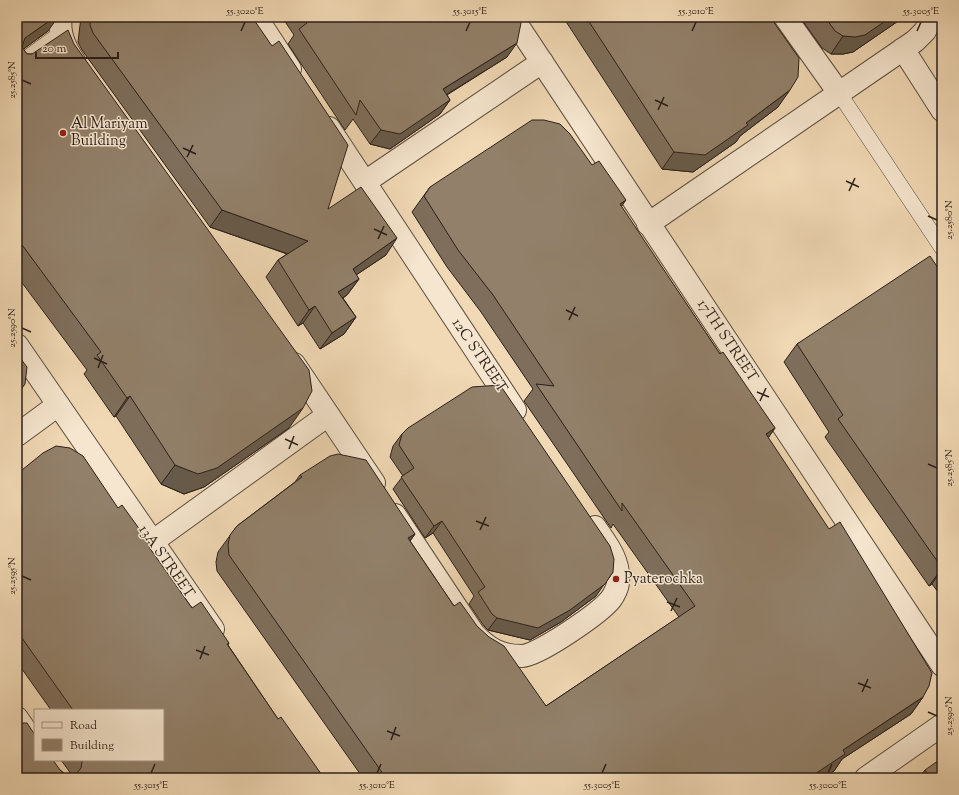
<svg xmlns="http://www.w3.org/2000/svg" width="959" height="795" viewBox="0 0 959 795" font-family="'Sorts Mill Goudy',serif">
<rect width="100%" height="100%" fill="#f1d9b5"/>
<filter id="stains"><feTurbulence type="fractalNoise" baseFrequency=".005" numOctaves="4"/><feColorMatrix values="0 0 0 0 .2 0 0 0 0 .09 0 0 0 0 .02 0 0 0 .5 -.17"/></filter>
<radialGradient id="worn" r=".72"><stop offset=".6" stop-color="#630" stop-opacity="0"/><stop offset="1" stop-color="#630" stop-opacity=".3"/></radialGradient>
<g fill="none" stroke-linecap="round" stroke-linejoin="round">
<g stroke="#5c4e40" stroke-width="16">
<g id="service">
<path d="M 17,65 L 61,33"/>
<path d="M 839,93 L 942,248"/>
</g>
</g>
<g stroke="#5c4e40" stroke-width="24">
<g id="minor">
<path d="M 61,17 C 58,33 65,48 74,61"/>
<path d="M 256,17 L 290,69"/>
<path d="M 512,17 L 942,665"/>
<path d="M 785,17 L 839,93"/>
<path d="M 903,49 L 942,110"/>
<path d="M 329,128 L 515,410"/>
<path d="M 365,182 L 542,62"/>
<path d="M 648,224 L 915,41 L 925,31 L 932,17"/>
<path d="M 17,345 L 213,629"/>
<path d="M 294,364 L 374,483"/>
<path d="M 17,435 L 58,405"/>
<path d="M 395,515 L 474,634 C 489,649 500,656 522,656 C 539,655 600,613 611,599 C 614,595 618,587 618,582 C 620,560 607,545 595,527"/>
<path d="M 152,542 L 328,415"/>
<path d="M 17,718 L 35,744"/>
<path d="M 866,778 L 942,725"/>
</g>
</g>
<path stroke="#2b1f19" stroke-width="2.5" stroke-dasharray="3 2" stroke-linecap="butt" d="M 829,770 L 834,778"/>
<use href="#service" stroke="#f6e6cf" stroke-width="15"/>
<use href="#minor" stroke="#f6e6cf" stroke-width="22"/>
</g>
<g fill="#7e6e5b" stroke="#2b1f19">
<path d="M 17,17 L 48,31 L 23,49 L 27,54 L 32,54 L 74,44 L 289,428 L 204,487 L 184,494 L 161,484 L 116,416 L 114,417 L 84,374 L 87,370 L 17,276 Z"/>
<path d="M 81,17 L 252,17 L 328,209 L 386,255 L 356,275 L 359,279 L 347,295 L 343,298 L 356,317 L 344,334 L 320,349 L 303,323 L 298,326 L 266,277 L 278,260 L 287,254 L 210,227 L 82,50 L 78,42 Z"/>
<path d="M 282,17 L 517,17 L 507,57 L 447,95 L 450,100 L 440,114 L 390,149 L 370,144 L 353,119 L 345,130 L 288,44 L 294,35 Z"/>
<path d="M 563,17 L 770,17 L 778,107 L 740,136 L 736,142 L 693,172 L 662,169 Z"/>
<path d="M 800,17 L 904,17 L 853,52 L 843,54 L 831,54 L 822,48 Z"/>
<path d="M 430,187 L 621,207 L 720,354 L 775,428 L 768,438 L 923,697 L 911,714 L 842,759 L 834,771 L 822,778 L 363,778 L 217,571 L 216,562 L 218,552 L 237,526 L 295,482 L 300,475 L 415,534 L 410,541 L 454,606 L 477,626 L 546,706 L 679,617 L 613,524 L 611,528 L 524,401 L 533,389 L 481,312 L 447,267 L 412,212 Z"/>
<path d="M 942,274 L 942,597 L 932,584 L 929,586 L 825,437 L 829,432 L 784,362 L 797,344 Z"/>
<path d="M 402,434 L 596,596 L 561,622 L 530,640 L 488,630 L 484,626 L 469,604 L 474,596 L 433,533 L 425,538 L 393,489 L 403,476 L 390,457 L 393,446 Z"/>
<path d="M 17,474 L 118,508 L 151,545 L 149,548 L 192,608 L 229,643 L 228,645 L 278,719 L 324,778 L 17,778 L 60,770 L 65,774 L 71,775 L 69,771 L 61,760 L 163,760 L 163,710 L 51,710 L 17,662 Z"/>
<path d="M 925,770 L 942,778 L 919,778 Z"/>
</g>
<g fill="#665a4a" stroke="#2b1f19">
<path d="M 55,17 L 58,17 L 48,31 L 17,54 L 25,38 Z"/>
<path d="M 891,17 L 904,17 L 853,52 L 843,54 L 831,54 L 843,36 Z"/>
<path d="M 517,43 L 507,57 L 433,103 L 443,89 Z"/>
<path d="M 790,90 L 778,107 L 740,136 L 736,142 L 693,172 L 662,169 L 674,152 L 746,123 Z"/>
<path d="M 450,100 L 440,114 L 390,149 L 370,144 L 381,130 Z"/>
<path d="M 626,200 L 614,217 L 620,204 Z"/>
<path d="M 222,210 L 308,241 L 297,257 L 210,227 Z"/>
<path d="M 397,238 L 386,255 L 341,285 L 353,269 Z"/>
<path d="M 359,279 L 347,295 L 327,308 L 338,292 Z"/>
<path d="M 315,306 L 303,323 L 298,326 L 309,310 Z"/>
<path d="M 356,317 L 344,334 L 320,349 L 332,333 Z"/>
<path d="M 130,396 L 116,416 L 114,417 L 127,398 Z"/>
<path d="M 303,408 L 289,428 L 204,487 L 184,494 L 161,484 L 175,465 Z"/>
<path d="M 775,428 L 763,445 L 766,434 Z"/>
<path d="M 442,521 L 433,533 L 425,538 L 434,526 Z"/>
<path d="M 415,534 L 403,551 L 408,538 Z"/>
<path d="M 942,568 L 942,570 L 932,584 L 929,586 Z"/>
<path d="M 613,572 L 596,596 L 561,622 L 530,640 L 488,630 L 497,618 Z"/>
<path d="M 923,697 L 911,714 L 842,759 L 834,771 L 822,778 L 809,778 L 843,750 Z"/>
</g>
<g fill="#92806a" stroke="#2b1f19">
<path d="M 17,17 L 55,17 L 25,38 L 22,47 L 27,54 L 32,54 L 68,30 L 74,44 L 309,370 L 312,391 L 303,408 L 217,468 L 198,474 L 175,465 L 130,396 L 127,398 L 97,355 L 101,352 L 17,238 Z"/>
<path d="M 91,17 L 252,17 L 272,46 L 279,41 L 348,145 L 328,209 L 361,187 L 397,238 L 353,269 L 359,279 L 338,292 L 356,317 L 332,333 L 315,306 L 309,310 L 278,260 L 308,241 L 222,210 L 93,33 L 90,25 Z"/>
<path d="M 302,17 L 517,17 L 521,23 L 517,43 L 443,89 L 450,100 L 400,134 L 381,130 L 360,100 L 356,115 L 299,29 L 307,23 Z"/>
<path d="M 586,17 L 770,17 L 799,58 L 798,77 L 790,90 L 746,123 L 748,125 L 705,155 L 674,152 Z"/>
<path d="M 825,17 L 891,17 L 865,35 L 855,37 L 843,36 L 835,31 Z"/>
<path d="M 532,120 L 544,120 L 560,124 L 570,134 L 592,165 L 599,161 L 626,200 L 620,204 L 720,354 L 723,352 L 775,428 L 766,434 L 829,529 L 840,522 L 932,673 L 929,686 L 923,697 L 843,750 L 845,754 L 809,778 L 386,778 L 229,555 L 228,545 L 230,535 L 237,526 L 302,477 L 300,475 L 330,456 L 338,454 L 366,460 L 415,534 L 408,538 L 454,606 L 460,602 L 477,626 L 489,637 L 504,646 L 546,706 L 695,606 L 622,503 L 622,511 L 536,384 L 554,386 L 493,295 L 458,250 L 424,196 L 430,187 Z"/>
<path d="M 930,256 L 942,274 L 942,568 L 838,419 L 843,415 L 797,344 Z"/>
<path d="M 17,354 L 27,367 L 25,384 L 17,395 Z"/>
<path d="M 500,385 L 610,546 L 614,559 L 613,572 L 605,584 L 570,610 L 538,628 L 497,618 L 492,614 L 478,592 L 485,587 L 442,521 L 434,526 L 401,477 L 414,468 L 399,445 L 402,434 L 408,428 L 472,387 Z"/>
<path d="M 56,446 L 70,448 L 83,456 L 118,508 L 122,505 L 151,545 L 149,547 L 192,608 L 201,602 L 229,643 L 227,644 L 278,719 L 281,717 L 324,778 L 17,778 L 17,723 L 27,723 L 35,735 L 35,760 L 53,760 L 60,770 L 65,774 L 71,775 L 77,773 L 81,768 L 82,762 L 82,760 L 163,760 L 163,710 L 73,710 L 17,631 L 17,474 L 43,453 Z"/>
<path d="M 942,758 L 942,778 L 919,778 L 927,773 L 925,770 Z"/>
</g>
<path fill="none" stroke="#2b1f19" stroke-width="1.5" d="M 241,31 L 245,22M 466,31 L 470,22M 692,31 L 696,22M 917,31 L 921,22M 22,80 L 31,84M 655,100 L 668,106M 658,110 L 664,97M 183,148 L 196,154M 187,157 L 193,145M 846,181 L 859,187M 849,191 L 855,178M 928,216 L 937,220M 374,229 L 387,235M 378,239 L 384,226M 566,310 L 578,316M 569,320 L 575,307M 22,328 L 31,332M 94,358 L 107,364M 98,368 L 103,355M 757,392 L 769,397M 760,401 L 766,388M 285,439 L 298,445M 289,449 L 294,436M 928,464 L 937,468M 476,521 L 489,526M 480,530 L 486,517M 22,576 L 31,580M 667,602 L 680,607M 671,611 L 677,598M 196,650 L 209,655M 200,659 L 205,646M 858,683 L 871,688M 862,692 L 868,679M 928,712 L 937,716M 387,731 L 400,736M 391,740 L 396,727M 151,773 L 155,764M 377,773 L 381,764M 602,773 L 606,764M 828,773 L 832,764"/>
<g fill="#8f2418" stroke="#f6e6cf" stroke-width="1.5">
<circle cx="63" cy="133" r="4"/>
<circle cx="616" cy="579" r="4"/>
</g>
<g text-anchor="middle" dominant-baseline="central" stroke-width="3" stroke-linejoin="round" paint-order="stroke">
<g font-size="15" fill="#2b1f19" stroke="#f6e6cf" text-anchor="start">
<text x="71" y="124">Al Mariyam<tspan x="71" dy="17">Building</tspan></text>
<text x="624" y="579">Pyaterochka</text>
</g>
<g font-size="15" fill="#2b1f19" stroke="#f6e6cf">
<text transform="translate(727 341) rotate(56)">17TH STREET</text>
<text transform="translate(479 356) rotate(56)">12C STREET</text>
<text transform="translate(166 562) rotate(55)">13A STREET</text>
</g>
</g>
<rect width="959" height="795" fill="none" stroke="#f1d9b5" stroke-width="44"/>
<rect x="34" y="709" width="130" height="52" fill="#f6e6cf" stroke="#a59686"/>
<rect x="42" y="722" width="20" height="6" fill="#f6e6cf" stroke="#a59686"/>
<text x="70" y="729" font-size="12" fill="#2b1f19">Road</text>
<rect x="42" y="739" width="20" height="12" fill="#92806a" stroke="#a59686"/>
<text x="70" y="749" font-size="12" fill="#2b1f19">Building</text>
<path d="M36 52v6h82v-6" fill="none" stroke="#2b1f19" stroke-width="2"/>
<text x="42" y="52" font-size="12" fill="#2b1f19" stroke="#f6e6cf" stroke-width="3" paint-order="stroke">20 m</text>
<rect x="22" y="22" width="915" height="751" fill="none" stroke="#2b1f19" stroke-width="1.5"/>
<g font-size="10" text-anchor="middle" fill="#2b1f19">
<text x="245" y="14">55.3020°E</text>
<text x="470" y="14">55.3015°E</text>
<text x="696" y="14">55.3010°E</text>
<text x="921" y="14">55.3005°E</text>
<text transform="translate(11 80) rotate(-90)" y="4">25.2585°N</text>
<text transform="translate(948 220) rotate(-90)" y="4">25.2580°N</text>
<text transform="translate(11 328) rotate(-90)" y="4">25.2590°N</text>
<text transform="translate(948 468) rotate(-90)" y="4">25.2585°N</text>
<text transform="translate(11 576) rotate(-90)" y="4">25.2595°N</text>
<text transform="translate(948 716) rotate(-90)" y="4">25.2590°N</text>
<text x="151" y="788">55.3015°E</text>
<text x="377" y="788">55.3010°E</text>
<text x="602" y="788">55.3005°E</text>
<text x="828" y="788">55.3000°E</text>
</g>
<rect width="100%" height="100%" filter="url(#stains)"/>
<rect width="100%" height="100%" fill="url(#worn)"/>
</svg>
